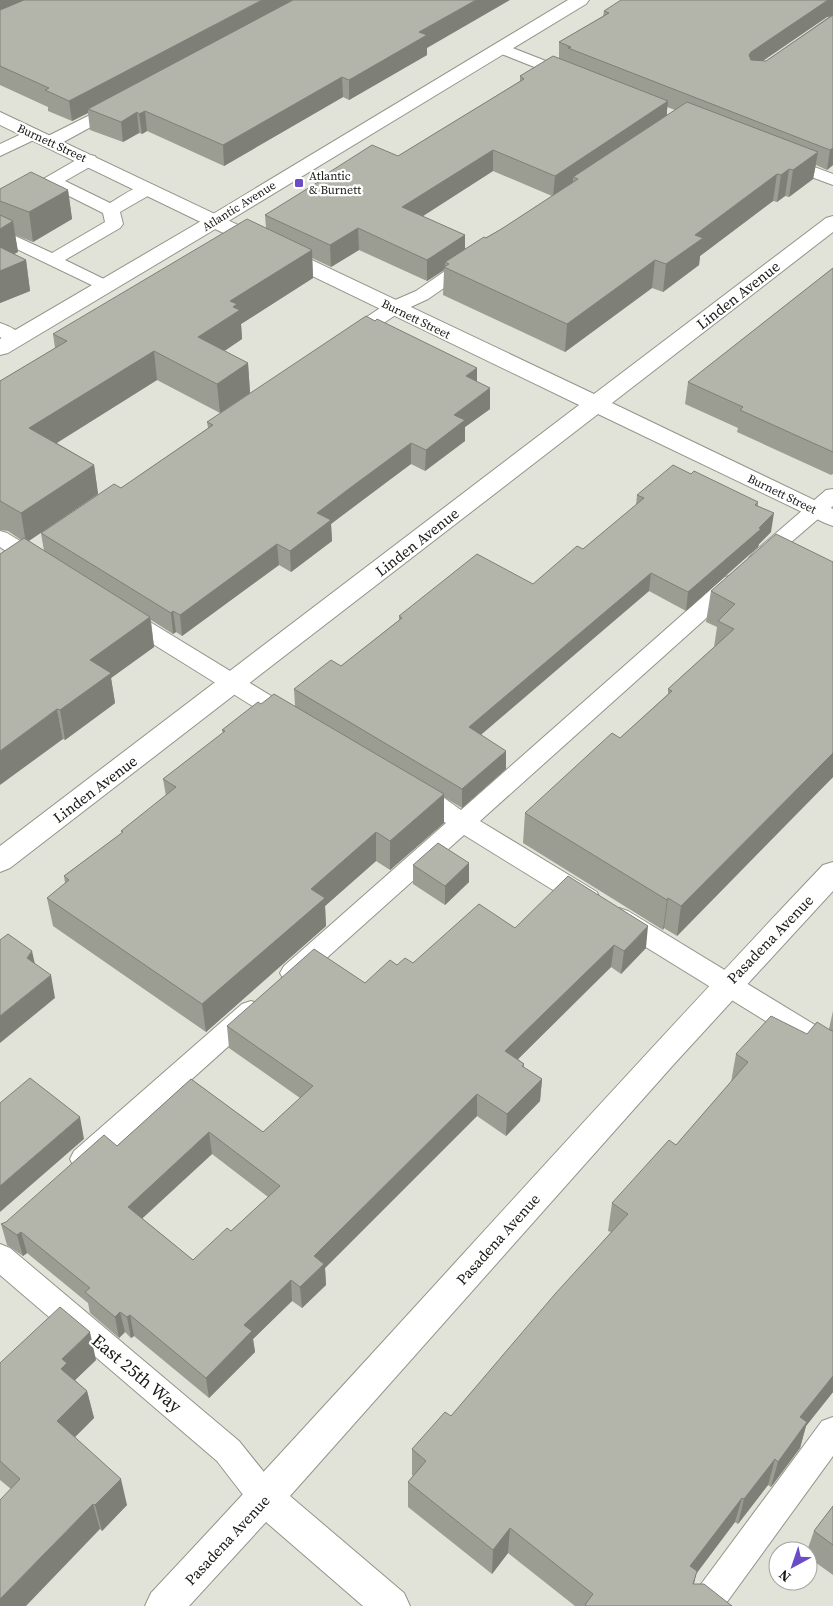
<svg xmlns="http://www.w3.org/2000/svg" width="833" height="1606" viewBox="0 0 833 1606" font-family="'Source Serif 4',serif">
<rect width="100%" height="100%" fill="#e2e3d8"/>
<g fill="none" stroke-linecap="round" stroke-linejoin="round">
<g stroke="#93948a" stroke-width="2">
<g id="lane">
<path d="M 500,43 L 574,72 L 576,75 L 574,78 L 562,78 L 494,51 L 492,48 L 494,45 Z"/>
<path d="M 118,101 L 124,103 L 126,106 L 124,109 L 56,146 L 44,146 L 42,142 L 44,138 Z"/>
<path d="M 32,129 L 38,130 L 40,134 L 38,138 L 0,156 L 0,144 Z"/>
<path d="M 89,155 L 95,156 L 97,160 L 95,164 L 65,181 L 110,203 C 123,196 139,182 153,185 L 156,189 L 153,193 L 120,212 L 123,224 L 120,228 L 65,260 L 110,282 L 113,286 L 110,290 L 104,291 L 0,241 L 0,229 L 52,253 L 105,222 L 103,213 L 53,188 L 6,215 L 0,216 L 0,204 L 83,156 Z"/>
<path d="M 785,156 L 833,174 L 833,185 L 779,165 L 777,161 L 779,157 Z"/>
<path d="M 470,257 L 476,258 L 479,262 L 476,266 L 428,299 L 400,312 L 357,341 L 350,343 L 343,341 L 341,337 L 343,333 L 386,304 L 416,291 L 464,258 Z"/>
<path d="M 0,323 C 9,326 20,331 25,339 L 23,343 C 13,345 8,342 0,337 Z"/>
<path d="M 833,489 L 833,506 L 767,563 L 760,565 L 753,563 L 749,558 L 753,553 L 826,490 Z"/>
<path d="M 0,531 L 7,533 L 46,557 L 50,562 L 46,567 C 30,571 14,556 0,547 Z"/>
<path d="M 733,575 L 741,577 L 744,582 L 741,587 L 480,821 L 597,892 L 600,899 L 597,906 L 588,908 L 579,906 L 464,835 L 302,980 L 293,983 L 284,980 L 280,973 L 284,966 L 446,823 L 409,800 L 405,794 L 409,788 C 427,782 446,800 461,810 L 725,577 Z"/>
<path d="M 124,609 L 132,611 L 299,713 L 302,719 L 299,725 L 291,727 L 283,725 L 116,621 L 113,616 L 116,611 Z"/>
<path d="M 619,908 L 628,911 L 833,1036 L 833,1060 L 824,1057 L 610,925 L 607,918 L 610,911 Z"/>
<path d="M 251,1001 L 260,1004 L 264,1011 L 260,1018 L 94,1167 L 84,1171 L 74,1167 L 70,1159 L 74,1151 L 242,1004 Z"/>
<path d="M 0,1244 L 10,1248 L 239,1441 L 276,1487 L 281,1498 L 276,1509 L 265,1513 L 254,1509 L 217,1461 L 0,1275 Z"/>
<path d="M 833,1417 L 833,1456 L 724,1606 L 688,1606 L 693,1595 L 822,1421 Z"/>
</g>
</g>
<g stroke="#93948a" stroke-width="2">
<g id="street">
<path d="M 0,112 L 594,394 L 826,218 L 833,216 L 833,232 L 612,403 L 833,509 L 833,526 L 825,523 L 598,414 L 10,868 L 0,872 L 0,846 L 579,405 L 0,125 Z"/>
<path d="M 833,862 L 833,891 L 675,1063 L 290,1496 L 404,1593 L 410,1606 L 363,1606 L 266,1522 L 189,1606 L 145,1606 L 151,1593 C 377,1352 595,1105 823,865 Z"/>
</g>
</g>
<g stroke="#93948a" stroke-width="2">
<path id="secondary" d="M 568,0 L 589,0 L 586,4 L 222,225 L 8,353 L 0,355 L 0,339 L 208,217 Z"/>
</g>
<use href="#lane" fill="#fff" fill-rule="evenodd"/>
<use href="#street" fill="#fff" fill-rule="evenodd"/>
<use href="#secondary" fill="#fff" fill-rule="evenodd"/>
</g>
<g fill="#9b9c92" fill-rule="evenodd">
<path d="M 0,0 L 427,48 L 427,55 L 349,100 L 343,97 L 224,166 L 147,131 L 142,134 L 139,133 L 123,142 L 90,130 L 88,113 L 72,121 L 48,111 L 48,107 L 0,85 Z"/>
<path d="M 833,0 L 833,165 L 827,170 L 816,165 L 813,179 L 789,197 L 785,196 L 777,202 L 773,201 L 700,256 L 699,265 L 663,292 L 652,288 L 565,352 L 443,295 L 444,270 L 427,281 L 359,250 L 331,267 L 312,258 L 313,278 L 241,324 L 242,339 L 224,351 L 248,363 L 250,393 L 220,413 L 157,380 L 57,443 L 94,465 L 98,494 L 28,541 L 44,551 L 41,533 L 121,488 L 208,428 L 207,422 L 477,368 L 477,382 L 490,388 L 490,409 L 465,427 L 465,441 L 425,471 L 411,464 L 354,505 L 331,524 L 332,541 L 291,572 L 279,565 L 182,636 L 176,632 L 173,634 L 151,620 L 154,647 L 111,678 L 115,703 L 65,740 L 63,739 L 21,540 L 8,531 L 0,530 L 0,381 L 55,348 L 53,334 L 266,228 L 265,215 L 328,177 L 328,173 L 398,156 L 520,81 L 520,76 L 559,58 L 559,42 L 603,16 L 604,11 ZM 830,16 L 766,61 L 763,61 L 827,17 ZM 667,107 L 675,110 L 667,116 ZM 493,171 L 552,196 L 503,228 L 465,249 L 465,235 L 422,216 Z"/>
<path d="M 0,189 L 68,190 L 72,219 L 33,242 L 15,235 L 18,252 L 13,254 L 26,260 L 30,291 L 0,303 Z"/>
<path d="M 833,268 L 833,474 L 831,475 L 737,432 L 738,428 L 685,404 L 688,382 Z"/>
<path d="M 691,474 L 758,502 L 758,506 L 771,532 L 759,544 L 758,547 L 686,611 L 649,591 L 481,734 L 506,769 L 462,808 L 444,797 L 444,823 L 390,870 L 376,861 L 325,906 L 326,926 L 206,1032 L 53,926 L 47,898 L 65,883 L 64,876 L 122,833 L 121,831 L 166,796 L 163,779 L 223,733 L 222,730 L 261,704 L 295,706 L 294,689 L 341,666 L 399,620 L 399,616 L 533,584 L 583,549 L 636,505 L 637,495 Z"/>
<path d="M 833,562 L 833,777 L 677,936 L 664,928 L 663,930 L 523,843 L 525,813 L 620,738 L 668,694 L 668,689 L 714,647 L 717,627 L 706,622 L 711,591 Z"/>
<path d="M 469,863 L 469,882 L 445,905 L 413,884 L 413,865 Z"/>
<path d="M 515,928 L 646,948 L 621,974 L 611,967 L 518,1059 L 524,1064 L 524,1068 L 542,1079 L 540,1101 L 506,1136 L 477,1116 L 325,1268 L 326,1285 L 302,1308 L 292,1301 L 253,1339 L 255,1352 L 209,1398 L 134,1336 L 131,1338 L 125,1332 L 119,1338 L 90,1313 L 88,1303 L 27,1253 L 23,1256 L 7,1245 L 1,1224 L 6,1222 L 117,1146 L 191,1079 L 263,1132 L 300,1098 L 229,1048 L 227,1026 L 365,983 L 397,965 L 413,963 ZM 212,1154 L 268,1197 L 231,1231 L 193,1260 L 142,1218 Z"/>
<path d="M 833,1011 L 833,1392 L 806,1426 L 800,1448 L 771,1487 L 768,1485 L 738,1524 L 735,1522 L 696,1574 L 694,1584 L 732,1606 L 575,1606 L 508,1553 L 492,1574 L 408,1507 L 408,1482 L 413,1476 L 412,1475 L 412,1449 L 451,1416 L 611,1232 L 608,1231 L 612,1203 L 676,1145 L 731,1082 L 736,1054 L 829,1029 Z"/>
<path d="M 96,1360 L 75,1380 L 87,1391 L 94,1418 L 75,1437 L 127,1505 L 102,1531 L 100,1529 L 11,1489 L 0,1480 L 0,1363 Z"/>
<path d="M 833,1506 L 833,1575 L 808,1557 L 807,1551 L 814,1531 Z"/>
</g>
<g fill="#7e7f77">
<path d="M 0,0 L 34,0 L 0,16 Z"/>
<path d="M 262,0 L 301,0 L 88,109 L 88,113 L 72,121 L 69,101 Z"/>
<path d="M 476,0 L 510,0 L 427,48 L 427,55 L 349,100 L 349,80 L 419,32 Z"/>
<path d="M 828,0 L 833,0 L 833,16 L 827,17 L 749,70 L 749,55 L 751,52 Z"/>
<path d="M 342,77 L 343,97 L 224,166 L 223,145 Z"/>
<path d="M 668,101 L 666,121 L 578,179 L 573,177 L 573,184 L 553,197 L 555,176 Z"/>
<path d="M 145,111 L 147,131 L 142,134 L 139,114 Z"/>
<path d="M 137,112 L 139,133 L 123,142 L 121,122 Z"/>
<path d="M 833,148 L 833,165 L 827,170 L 830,150 Z"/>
<path d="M 493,150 L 493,171 L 403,229 L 402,207 Z"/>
<path d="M 818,152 L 813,179 L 789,197 L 793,170 Z"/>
<path d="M 789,169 L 785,196 L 777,202 L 781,175 Z"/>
<path d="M 777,174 L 773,201 L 700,256 L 699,265 L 663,292 L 666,264 L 695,235 Z"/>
<path d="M 68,190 L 72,219 L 33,242 L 29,212 Z"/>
<path d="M 13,221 L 18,252 L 0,262 L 0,229 Z"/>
<path d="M 358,228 L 359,250 L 331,267 L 330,245 Z"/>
<path d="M 465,235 L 465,256 L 449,264 L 445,262 L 445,268 L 444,267 L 444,270 L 427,281 L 427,260 Z"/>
<path d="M 312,250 L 313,278 L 241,324 L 242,339 L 201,367 L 198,337 L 230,301 Z"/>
<path d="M 26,260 L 30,291 L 0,303 L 0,271 Z"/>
<path d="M 655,260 L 652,288 L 565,352 L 567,324 Z"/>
<path d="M 154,351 L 157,380 L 34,457 L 29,428 Z"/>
<path d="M 248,363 L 250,393 L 220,413 L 217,384 Z"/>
<path d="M 477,368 L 477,389 L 466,376 Z"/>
<path d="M 490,388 L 490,409 L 465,427 L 465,441 L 425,471 L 426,450 L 454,415 Z"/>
<path d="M 411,443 L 411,464 L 331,524 L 332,541 L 291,572 L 290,551 L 317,513 L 354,485 Z"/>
<path d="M 94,465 L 98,494 L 26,543 L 21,513 Z"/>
<path d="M 774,513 L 771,532 L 759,544 L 758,547 L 686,611 L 688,592 Z"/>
<path d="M 277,544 L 279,565 L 182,636 L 180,615 Z"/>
<path d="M 651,573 L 649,591 L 469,745 L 469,727 Z"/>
<path d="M 173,611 L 176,632 L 173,634 L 171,613 Z"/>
<path d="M 150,617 L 154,647 L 111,678 L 115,703 L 114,704 L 65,740 L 60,710 L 90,660 Z"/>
<path d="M 57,709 L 63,739 L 0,785 L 0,751 Z"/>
<path d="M 506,751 L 506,769 L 462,808 L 462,789 Z"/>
<path d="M 833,753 L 833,777 L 677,936 L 681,906 Z"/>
<path d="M 444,794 L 444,823 L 390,870 L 390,841 Z"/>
<path d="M 376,832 L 376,861 L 325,906 L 326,926 L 206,1032 L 202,1004 L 311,889 Z"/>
<path d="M 469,863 L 469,882 L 445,905 L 445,886 Z"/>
<path d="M 668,898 L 664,928 L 663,930 L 667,900 Z"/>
<path d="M 648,926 L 646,948 L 621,974 L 624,951 Z"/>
<path d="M 614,945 L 611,967 L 504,1073 L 505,1051 Z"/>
<path d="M 32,951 L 37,973 L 27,958 Z"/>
<path d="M 51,975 L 55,998 L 0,1043 L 0,1016 Z"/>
<path d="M 542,1079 L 540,1101 L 506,1136 L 507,1114 Z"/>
<path d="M 477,1094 L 477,1116 L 325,1268 L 326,1285 L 302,1308 L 300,1287 L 314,1256 Z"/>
<path d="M 80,1117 L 84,1139 L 0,1212 L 0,1186 Z"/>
<path d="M 209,1132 L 212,1154 L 132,1228 L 128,1207 Z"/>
<path d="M 21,1232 L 27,1253 L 23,1256 L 17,1235 Z"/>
<path d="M 291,1280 L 292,1301 L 253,1339 L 255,1352 L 209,1398 L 206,1378 L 244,1325 Z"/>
<path d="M 120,1312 L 125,1332 L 119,1338 L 115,1317 Z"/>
<path d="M 130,1315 L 134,1336 L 131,1338 L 127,1317 Z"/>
<path d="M 90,1332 L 96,1360 L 72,1383 L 61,1369 L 62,1359 Z"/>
<path d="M 833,1376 L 833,1392 L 806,1426 L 800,1448 L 771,1487 L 778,1462 L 800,1417 Z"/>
<path d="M 87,1391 L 94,1418 L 64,1448 L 57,1421 Z"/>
<path d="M 775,1459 L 768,1485 L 738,1524 L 744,1499 Z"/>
<path d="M 121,1479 L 127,1505 L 102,1531 L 95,1505 Z"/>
<path d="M 742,1498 L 735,1522 L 696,1574 L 691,1595 L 690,1566 Z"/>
<path d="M 93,1504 L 100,1529 L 26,1606 L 0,1606 L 0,1599 Z"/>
<path d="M 510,1528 L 508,1553 L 492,1574 L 493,1550 Z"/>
</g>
<g fill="#b4b5aa" stroke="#7e7f77" fill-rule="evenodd">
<path d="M 24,0 L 262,0 L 69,101 L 45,90 L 49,88 L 0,66 L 0,10 Z"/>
<path d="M 293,0 L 476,0 L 419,32 L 427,35 L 349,80 L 342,77 L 223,145 L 145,111 L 139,114 L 137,112 L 121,122 L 88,109 Z"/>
<path d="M 621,0 L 828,0 L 751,52 L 749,55 L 751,60 L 766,61 L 833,15 L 833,148 L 830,150 L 568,48 L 571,47 L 559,42 L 609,13 L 604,11 Z"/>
<path d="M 553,56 L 668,101 L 555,176 L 493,150 L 402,207 L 465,235 L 427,260 L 358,228 L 330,245 L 265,215 L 331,174 L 328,173 L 372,145 L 398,156 L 524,79 L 520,76 Z"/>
<path d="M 687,102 L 818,152 L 793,170 L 789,169 L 781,175 L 777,174 L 695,235 L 703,238 L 666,264 L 655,260 L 567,324 L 444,267 L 449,264 L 445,262 L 484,237 L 486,238 L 503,228 L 578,179 L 573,177 Z"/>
<path d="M 31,172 L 68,190 L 29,212 L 0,201 L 0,189 Z"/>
<path d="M 0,215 L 13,221 L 0,229 Z"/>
<path d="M 247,219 L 312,250 L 230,301 L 237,304 L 233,307 L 240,310 L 198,337 L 248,363 L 217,384 L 154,351 L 29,428 L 94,465 L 21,513 L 2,502 L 0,501 L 0,381 L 67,341 L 53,334 Z"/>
<path d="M 0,247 L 26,260 L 0,271 Z"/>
<path d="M 833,268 L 833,452 L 740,410 L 743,407 L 688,382 Z"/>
<path d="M 366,316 L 375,321 L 377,319 L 477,368 L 466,376 L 490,388 L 454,415 L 465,420 L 426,450 L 411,443 L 354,485 L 317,513 L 331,520 L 290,551 L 277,544 L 180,615 L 173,611 L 171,613 L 41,533 L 114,484 L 121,488 L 213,425 L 207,422 Z"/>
<path d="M 673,465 L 691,474 L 694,471 L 758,502 L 755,505 L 774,513 L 759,528 L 761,529 L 688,592 L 651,573 L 469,727 L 506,751 L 462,789 L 294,689 L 331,660 L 341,666 L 402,618 L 399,616 L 477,554 L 533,584 L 577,546 L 583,549 L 644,498 L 637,495 Z"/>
<path d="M 776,534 L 833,562 L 833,753 L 681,906 L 668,898 L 667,900 L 525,813 L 612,733 L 620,738 L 672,691 L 668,689 L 734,629 L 718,621 L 735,604 L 711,591 Z"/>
<path d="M 24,538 L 150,617 L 90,660 L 111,673 L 110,674 L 60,710 L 57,709 L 0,751 L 0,554 Z"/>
<path d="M 274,694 L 444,794 L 390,841 L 376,832 L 311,889 L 325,898 L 202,1004 L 47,898 L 69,880 L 64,876 L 123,832 L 121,831 L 176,787 L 163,779 L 225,731 L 222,730 L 258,702 L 261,704 Z"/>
<path d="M 438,843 L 469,863 L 445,886 L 413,865 Z"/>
<path d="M 568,876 L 648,926 L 624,951 L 614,945 L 505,1051 L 524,1064 L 522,1066 L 542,1079 L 507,1114 L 477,1094 L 314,1256 L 324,1264 L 300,1287 L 291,1280 L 244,1325 L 252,1331 L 206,1378 L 130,1315 L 127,1317 L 120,1312 L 115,1317 L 85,1292 L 90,1288 L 21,1232 L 17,1235 L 1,1224 L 6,1222 L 104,1135 L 117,1146 L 191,1079 L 263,1132 L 313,1086 L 227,1026 L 314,949 L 365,983 L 390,960 L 397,965 L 405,958 L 413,963 L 479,904 L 515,928 ZM 209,1132 L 280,1186 L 231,1231 L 227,1228 L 193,1260 L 128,1207 Z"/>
<path d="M 8,934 L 32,951 L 27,958 L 51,975 L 0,1016 L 0,940 Z"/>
<path d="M 771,1016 L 807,1034 L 817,1022 L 830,1030 L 833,1031 L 833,1376 L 800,1417 L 807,1422 L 778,1462 L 775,1459 L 744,1499 L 742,1498 L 690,1566 L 697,1571 L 693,1584 L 704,1584 L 732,1606 L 587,1606 L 585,1605 L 593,1594 L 510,1528 L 493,1550 L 408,1482 L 426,1461 L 412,1449 L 445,1412 L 451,1416 L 555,1294 L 628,1214 L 612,1203 L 669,1140 L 676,1145 L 748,1062 L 736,1054 Z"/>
<path d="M 30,1078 L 80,1117 L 0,1186 L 0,1103 Z"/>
<path d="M 60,1307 L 90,1332 L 62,1359 L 67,1363 L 61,1369 L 87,1391 L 57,1421 L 121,1479 L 95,1505 L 93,1504 L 0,1599 L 0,1500 L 20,1479 L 0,1461 L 0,1363 Z"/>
<path d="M 833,1506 L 833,1545 L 814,1531 Z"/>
</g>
<rect fill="#694cc6" stroke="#fff" stroke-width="2" x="294" y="178" width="10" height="10" rx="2.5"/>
<g text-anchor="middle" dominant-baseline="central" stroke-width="4.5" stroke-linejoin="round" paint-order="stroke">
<g font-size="12" fill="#181814" stroke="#fff">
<text transform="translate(52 143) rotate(25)">Burnett Street</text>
<text transform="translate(239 206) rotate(-32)">Atlantic Avenue</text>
<text transform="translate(416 319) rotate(26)">Burnett Street</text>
<text transform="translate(782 494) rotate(26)">Burnett Street</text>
</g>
<g font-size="12" fill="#181814" stroke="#fff" text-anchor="start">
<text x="309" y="176">Atlantic<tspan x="309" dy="14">&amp; Burnett</tspan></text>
</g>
<g font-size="15" fill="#181814" stroke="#fff">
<text transform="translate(738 295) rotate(-38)">Linden Avenue</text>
<text transform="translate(417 542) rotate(-38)">Linden Avenue</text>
<text transform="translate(95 789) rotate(-37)">Linden Avenue</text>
<text transform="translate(770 939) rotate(-46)">Pasadena Avenue</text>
<text transform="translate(498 1239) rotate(-48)">Pasadena Avenue</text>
<text transform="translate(227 1540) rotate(-47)">Pasadena Avenue</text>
</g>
<g font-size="18" fill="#181814" stroke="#fff">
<text transform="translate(137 1373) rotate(40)">East 25th Way</text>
</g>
</g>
<g transform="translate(793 1566) rotate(220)"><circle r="24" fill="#ffffff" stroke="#a3a3a1"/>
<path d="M0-4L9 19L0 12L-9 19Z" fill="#694cc6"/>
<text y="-8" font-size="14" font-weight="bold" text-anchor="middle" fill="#181814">N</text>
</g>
</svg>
